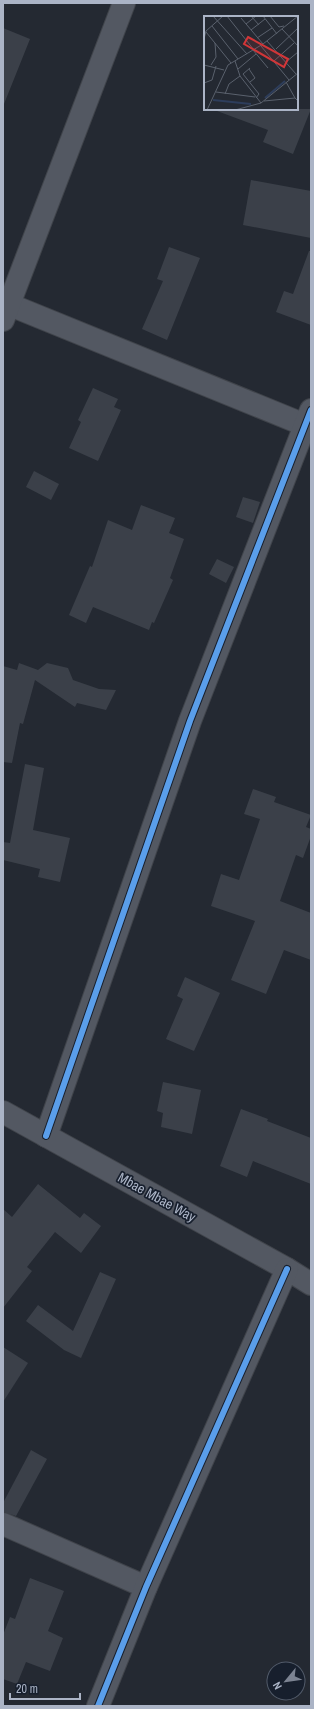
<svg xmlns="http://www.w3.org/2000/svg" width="314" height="1709" viewBox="0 0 314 1709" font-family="'Archivo Narrow',sans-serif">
<rect width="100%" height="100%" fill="#242932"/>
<g fill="#3b4049">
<path d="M 3,28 L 30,39 L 4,104 L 3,104 Z"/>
<path d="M 218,109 L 311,109 L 293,154 L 263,142 L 268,130 L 217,111 Z"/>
<path d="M 251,180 L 311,191 L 311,238 L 243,225 Z"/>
<path d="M 169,247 L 200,258 L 167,340 L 142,329 L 163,281 L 157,279 Z"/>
<path d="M 309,251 L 311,251 L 311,325 L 276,312 L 284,291 L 293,294 Z"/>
<path d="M 93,388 L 118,399 L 114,407 L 121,410 L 98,461 L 69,448 L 81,422 L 78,420 Z"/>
<path d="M 34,471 L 59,484 L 51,500 L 26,487 Z"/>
<path d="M 243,497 L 260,502 L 253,523 L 236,517 Z"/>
<path d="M 141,505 L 175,518 L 169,533 L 184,539 L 170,578 L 173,580 L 154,623 L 152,622 L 149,630 L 93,607 L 86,623 L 69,615 L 90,566 L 92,567 L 108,520 L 132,530 Z"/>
<path d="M 217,559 L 234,567 L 226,583 L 209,574 Z"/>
<path d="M 19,663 L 38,670 L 47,663 L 68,668 L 73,680 L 99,689 L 116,690 L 106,710 L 77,703 L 75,707 L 35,680 L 23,724 L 20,723 L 12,763 L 3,762 L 3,666 L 17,670 Z"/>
<path d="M 25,764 L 44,768 L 33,830 L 70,838 L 60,882 L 38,877 L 40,869 L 3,860 L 3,842 L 10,843 Z"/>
<path d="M 253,789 L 276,797 L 274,802 L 311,815 L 306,827 L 311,829 L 311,836 L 303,858 L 296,855 L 280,901 L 311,913 L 311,960 L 284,950 L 266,994 L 231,980 L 255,921 L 211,906 L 221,874 L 239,880 L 260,819 L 244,814 Z"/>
<path d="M 185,977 L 220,993 L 194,1051 L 166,1039 L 183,999 L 177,996 Z"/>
<path d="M 163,1082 L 201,1090 L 192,1134 L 161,1127 L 163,1113 L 157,1111 Z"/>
<path d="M 241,1109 L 268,1119 L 267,1121 L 311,1138 L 311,1184 L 253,1161 L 247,1177 L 220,1166 Z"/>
<path d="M 38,1184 L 80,1218 L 84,1213 L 101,1226 L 81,1253 L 55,1232 L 27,1267 L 32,1271 L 3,1308 L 3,1209 L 12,1217 Z"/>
<path d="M 100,1272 L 116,1279 L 81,1358 L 64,1350 L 26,1321 L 38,1305 L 73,1331 Z"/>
<path d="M 3,1347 L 28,1363 L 3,1402 Z"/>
<path d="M 31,1450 L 47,1459 L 16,1516 L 3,1512 L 3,1503 Z"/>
<path d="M 30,1578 L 64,1591 L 48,1631 L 63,1638 L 50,1671 L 26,1662 L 17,1684 L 3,1679 L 3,1635 L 10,1617 L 15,1619 Z"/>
</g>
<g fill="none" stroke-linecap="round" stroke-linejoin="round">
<g stroke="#40444b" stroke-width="24">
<g id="minor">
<path d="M 3,302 L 305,425"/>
<path d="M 3,320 L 124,3"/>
<path d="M 46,1136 L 190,721 L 311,410"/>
<path d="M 3,1524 L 146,1587"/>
</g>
</g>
<g stroke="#40444b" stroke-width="24">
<g id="tertiary">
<path d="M 3,1112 L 287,1269 L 311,1284"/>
<path d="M 98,1706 L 146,1587 L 287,1269"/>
</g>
</g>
<use href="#minor" stroke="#535862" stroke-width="22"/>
<use href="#tertiary" stroke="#535862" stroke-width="22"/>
<g stroke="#171f2d" stroke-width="8">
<g id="cycleway">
<path d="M 46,1136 L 190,721 L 311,410"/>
<path d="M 98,1706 L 146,1587 L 287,1269"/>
</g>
</g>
<use href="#cycleway" stroke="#5a9eea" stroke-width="6"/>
</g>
<g text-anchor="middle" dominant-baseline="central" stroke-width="3.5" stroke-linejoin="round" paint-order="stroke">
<g font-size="14" fill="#abb4c6" stroke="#171f2d">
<text transform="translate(157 1197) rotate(29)">Mbae Mbae Way</text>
</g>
</g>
<g transform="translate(204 16)">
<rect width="94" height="94" fill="#242932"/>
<path fill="none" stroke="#2d3d5b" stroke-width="2" d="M 61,82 L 81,65M 9,84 L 47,88"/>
<path fill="none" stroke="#5a616d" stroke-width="1" d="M 9,0 L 43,38M 23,0 L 50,34M 47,0 L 55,9M 59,0 L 73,18M 66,0 L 75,11 L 80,10M 37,2 L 59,28M 42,8 L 52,0M 8,10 L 34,43M 78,13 L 94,30M 47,14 L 61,3M 2,16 L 27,47M 53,22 L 68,12M 0,23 L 2,15 L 19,0M 63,25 L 92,58M 57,30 L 85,64M 72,33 L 94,12M 49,34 L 64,52M 31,45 L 36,60 L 57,87M 70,45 L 90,27M 82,46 L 94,36M 0,49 L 20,54M 7,49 L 12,41 L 11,27M 46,52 L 39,58 L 55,78 L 52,82M 34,53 L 52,38M 45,53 L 51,62 L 46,66M 82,66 L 91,82M 0,67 L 8,64 L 12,50M 12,76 L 51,81M 21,78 L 25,68 L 36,60M 60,85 L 91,82 L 94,85M 3,94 L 24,49 L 59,28 L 94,0M 31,94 L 57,87 L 94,57"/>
<path fill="#d23638" fill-opacity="0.15" stroke="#d23638" stroke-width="2" d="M 44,21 L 84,43 L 80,51 L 40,28 Z"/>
<rect width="94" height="94" fill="none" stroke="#abb4c6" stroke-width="2"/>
</g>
<rect width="314" height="1709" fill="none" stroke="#abb4c6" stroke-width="8"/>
<g transform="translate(286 1681) rotate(241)"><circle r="19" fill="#171f2d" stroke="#525b6a"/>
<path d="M0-3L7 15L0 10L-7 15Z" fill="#7c8392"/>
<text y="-6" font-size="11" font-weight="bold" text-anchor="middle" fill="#abb4c6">N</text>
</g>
<path d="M10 1693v6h70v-6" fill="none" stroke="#abb4c6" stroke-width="2"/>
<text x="16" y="1693" font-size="12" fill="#abb4c6" stroke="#171f2d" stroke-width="3" paint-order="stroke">20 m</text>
</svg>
